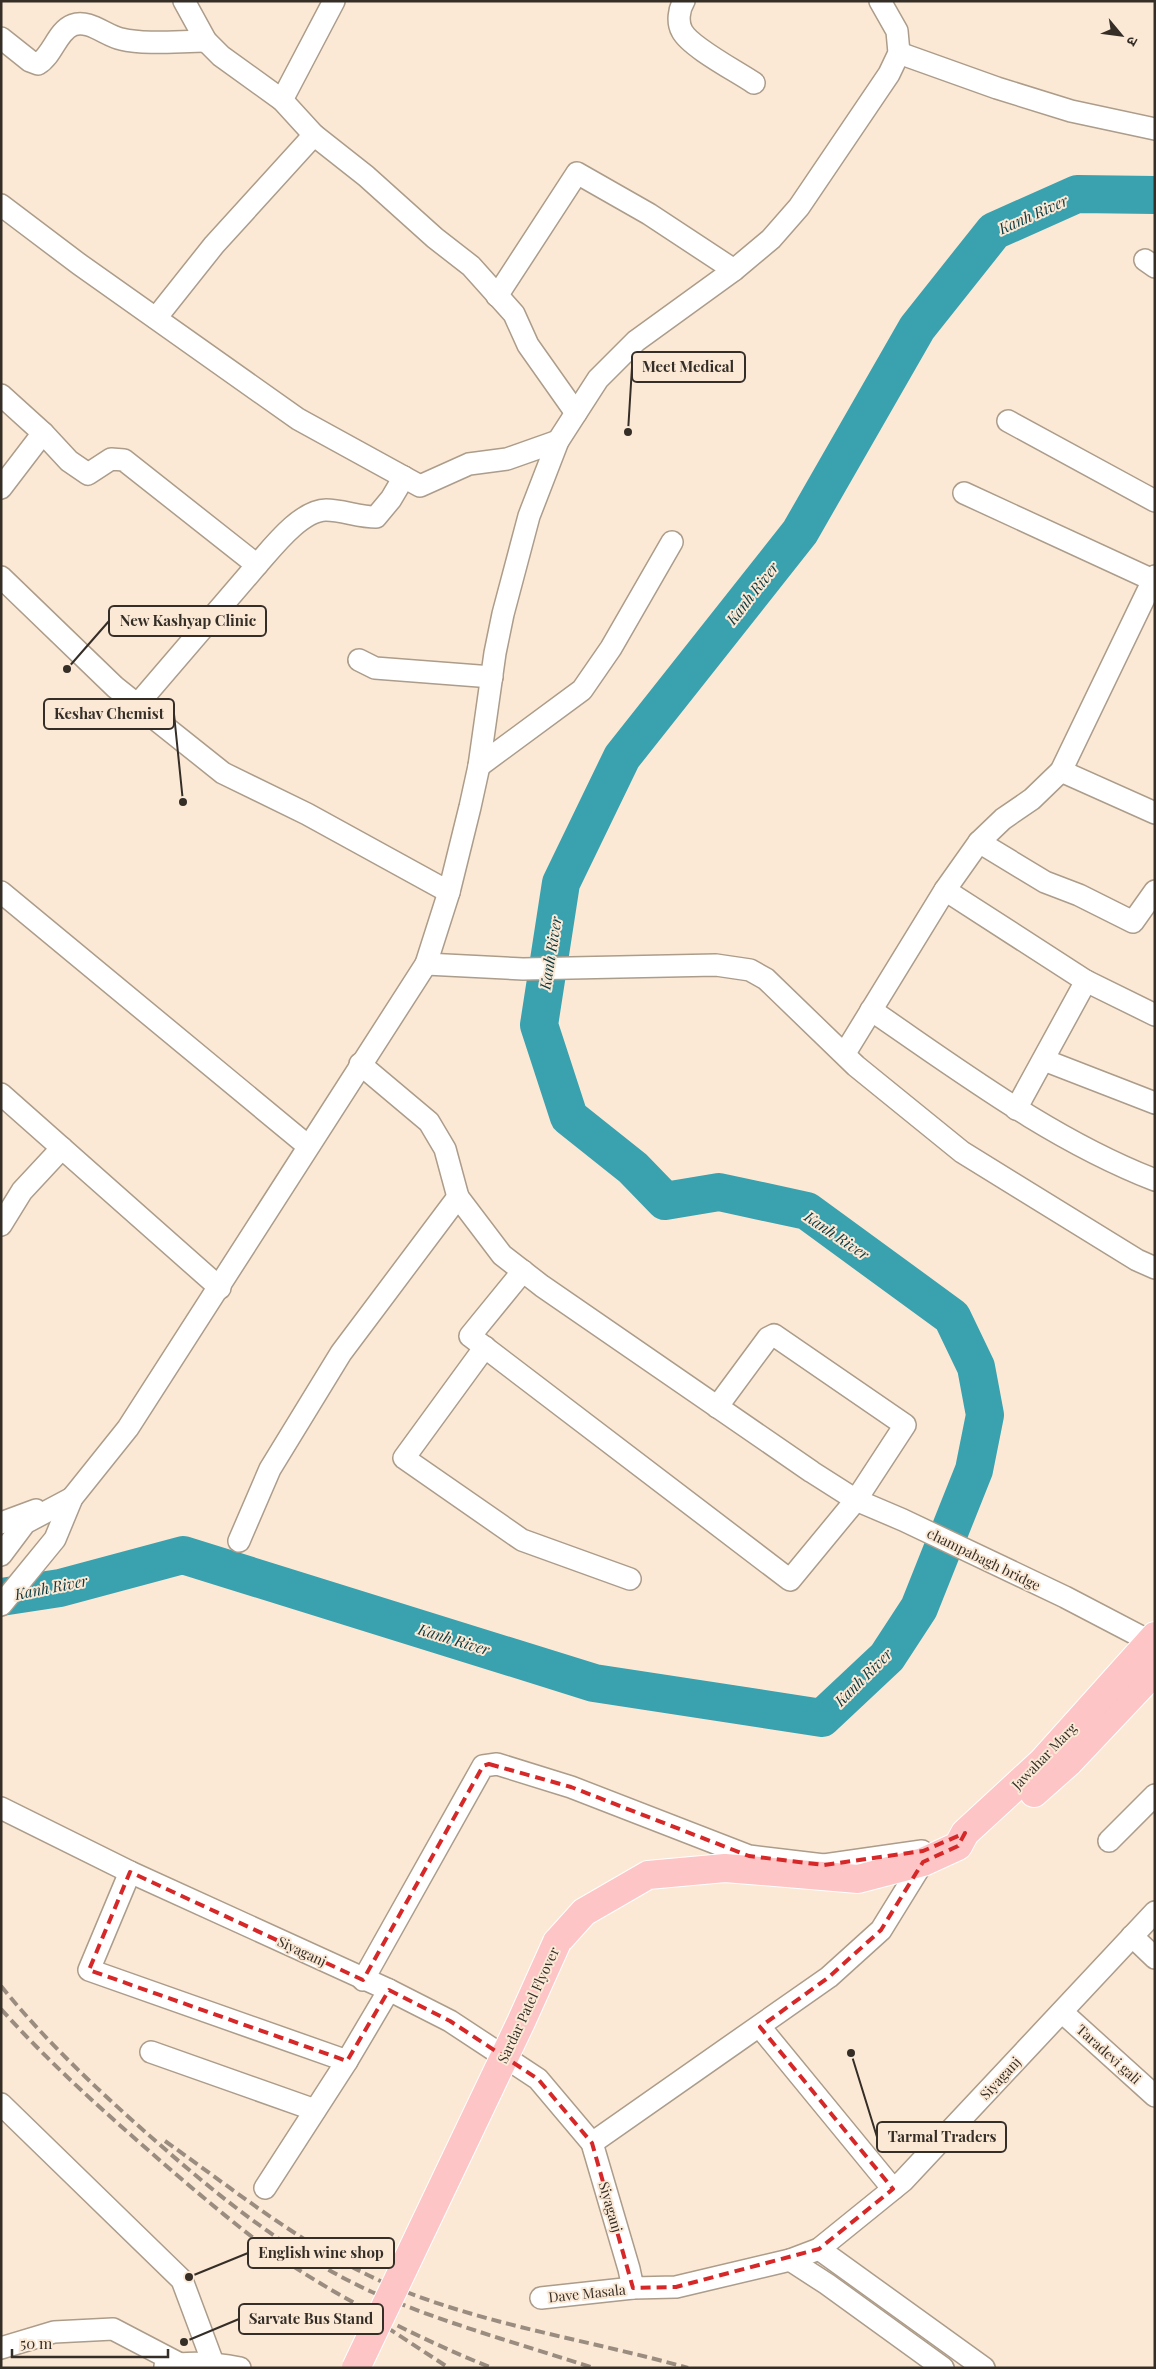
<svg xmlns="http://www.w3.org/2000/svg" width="1156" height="2369" viewBox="0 0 1156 2369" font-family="'Playfair Display','Noto Sans Devanagari',serif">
<rect width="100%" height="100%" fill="#fbe9d6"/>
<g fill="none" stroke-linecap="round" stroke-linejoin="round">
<path stroke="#3aa1af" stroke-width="38" d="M 1,1597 L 60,1588 L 183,1555 L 594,1683 L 822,1718 L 887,1657 L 919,1608 L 974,1470 L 985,1415 L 976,1367 L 952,1317 L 807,1211 L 719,1192 L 665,1201 L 633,1168 L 569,1117 L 539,1025 L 561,883 L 622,757 L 800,532 L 917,328 L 994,231 L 1077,194 L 1155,195"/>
<g stroke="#ac9c8a" stroke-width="24">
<g id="minor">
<path d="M 184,1 L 206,41 L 221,56 L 282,100 L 314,135 L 366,176 L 435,238 L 471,266 L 514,314 L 528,345 L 576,413"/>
<path d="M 684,1 C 679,9 677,22 682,31 C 690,47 738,72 754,83"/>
<path d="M 1,38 L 30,61 L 38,64 C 53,55 57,31 73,25 C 89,19 106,36 121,39 C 147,45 179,41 206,41"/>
<path d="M 899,53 L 997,88 L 1071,111 L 1155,129"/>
<path d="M 282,100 L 334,1"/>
<path d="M 1,205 L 79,264 L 298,419 L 420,486 L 469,464 L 507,459 L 558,441"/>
<path d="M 1145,260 L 1155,267"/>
<path d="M 497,296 L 577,173 L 649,214 L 734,270"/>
<path d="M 156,318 L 214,245 L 314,135"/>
<path d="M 1,395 L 43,433 L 1,488"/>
<path d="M 1008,421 L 1155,501"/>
<path d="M 43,433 L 69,461 L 88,474 L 111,459 L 124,460 L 257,565 C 272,548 301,510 326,510 C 342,510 359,517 376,517 L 391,499 L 404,477"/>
<path d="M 964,493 L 1155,581"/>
<path d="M 1,577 L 115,687 L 223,773 L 307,814 L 449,892"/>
<path d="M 359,660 L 375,668 L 492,677"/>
<path d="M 137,705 L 257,565"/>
<path d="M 479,766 L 582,690 L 611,648 L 672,542"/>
<path d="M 1061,771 L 1155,813"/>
<path d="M 979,842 L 1045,882 L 1079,895 L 1133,922 L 1155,891"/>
<path d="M 945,890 L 1086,981 L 1155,1015"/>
<path d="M 1,892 L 308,1146"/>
<path d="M 426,964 L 523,969 L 716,965 L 750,970 L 766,979 L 856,1066 L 962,1152 L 1137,1260 L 1155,1268"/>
<path d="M 871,1010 C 962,1072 1052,1140 1155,1180"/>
<path d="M 845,1053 L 945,890 L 979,842 L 1003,819 L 1032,799 L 1061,771 L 1155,576"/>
<path d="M 1044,1060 L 1155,1103"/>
<path d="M 360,1064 L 429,1122 L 445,1149 L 458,1197 L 502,1255 L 542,1286 L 812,1472 L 856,1500 L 903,1520 L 1065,1597 L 1155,1644"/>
<path d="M 1,1094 L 220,1288"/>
<path d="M 1016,1109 L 1086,981"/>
<path d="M 1,1225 L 22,1191 L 62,1148"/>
<path d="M 523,1271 L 470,1336 L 790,1580 L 856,1500 L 905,1425 L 774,1335 L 768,1338 L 717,1407"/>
<path d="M 485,1347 L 404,1458 L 522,1540 L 630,1579"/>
<path d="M 1,1523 L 36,1510"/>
<path d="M 239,1541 L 270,1469 L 341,1353 L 458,1197"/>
<path d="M 1,1555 L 25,1523 L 72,1498"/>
<path d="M 1,1605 L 55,1539 L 72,1498 L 128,1428 L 426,964 L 449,892 L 470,807 L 479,766 L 495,653 L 503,614 L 529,516 L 558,441 L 598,379 L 636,341 L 734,270 L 771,239 L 799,207 L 889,74 L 899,53 L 897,31 L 880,1"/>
<path d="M 1,1808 L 130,1872 L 389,1990 L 450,2021 L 538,2079 L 592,2143 L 629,2269 L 633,2288 L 676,2287 L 790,2260 L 819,2249 L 903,2181 L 1155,1912"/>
<path d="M 1109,1841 L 1155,1795"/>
<path d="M 130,1872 L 89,1970 L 347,2061"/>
<path d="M 1132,1936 L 1155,1958"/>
<path d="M 363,1980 L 483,1766 L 497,1764 L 571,1787 L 749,1856 L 824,1865 L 922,1851"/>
<path d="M 1062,2012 L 1155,2096"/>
<path d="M 760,2027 L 893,2189"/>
<path d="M 151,2052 L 315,2110"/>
<path d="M 1,2104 L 182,2280 L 213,2363"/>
<path d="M 592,2143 L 829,1977 L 881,1930 L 923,1862"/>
<path d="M 265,2188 L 347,2061 L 389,1990"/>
<path d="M 819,2249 L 984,2368"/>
<path d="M 790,2260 L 827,2284 L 943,2368"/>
<path d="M 541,2298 L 633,2288"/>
<path d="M 1,2348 L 54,2332 L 113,2329 L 178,2363"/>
<path d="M 165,2366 C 190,2361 215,2363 240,2368"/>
</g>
</g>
<g stroke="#fff" stroke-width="30">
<g id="major">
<path d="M 1034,1793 L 1069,1762 L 1155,1671"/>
<path d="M 557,1942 L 584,1912 L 648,1875 L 725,1868 L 858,1879 L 923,1862 L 958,1846 L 965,1833 L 1042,1762 L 1155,1636"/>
</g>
</g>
<use href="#minor" stroke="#fff" stroke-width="21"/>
<use href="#major" stroke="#fdc5c5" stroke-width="28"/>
<g stroke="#9a8d80" stroke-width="4" stroke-dasharray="10 5" stroke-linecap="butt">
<path d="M 1,1986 C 48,2044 103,2095 159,2144 C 223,2200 293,2256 372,2292 C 443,2323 520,2344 594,2368"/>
<path d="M 1,2009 C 44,2057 92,2101 140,2143 C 181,2179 222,2214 265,2247 C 330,2294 417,2338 492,2368"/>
<path d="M 165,2141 C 233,2189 298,2242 374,2278 C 469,2323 587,2339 688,2368"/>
<path d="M 374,2319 L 449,2368"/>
</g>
<g stroke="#fff" stroke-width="30" stroke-linecap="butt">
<path id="major-bridge" d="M 356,2368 L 521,2022 L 557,1942"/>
</g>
<use href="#major-bridge" stroke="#fdc5c5" stroke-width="28"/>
</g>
<path fill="none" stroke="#d62828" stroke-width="4" stroke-dasharray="10 6" stroke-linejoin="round" d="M 489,1764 L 571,1787 L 749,1856 L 824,1865 L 923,1851 L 965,1833 L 958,1846 L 923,1862 L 881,1930 L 829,1977 L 760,2027 L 893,2189 L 819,2249 L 676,2287 L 633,2288 L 592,2143 L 538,2079 L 450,2021 L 389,1990 L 347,2061 L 89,1970 L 130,1872 L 363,1980 L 483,1766 Z"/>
<g text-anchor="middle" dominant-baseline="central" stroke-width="4" stroke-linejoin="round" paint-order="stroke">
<g font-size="14" fill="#352e27" stroke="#fbe9d6">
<text transform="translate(984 1559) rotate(26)">champabagh bridge</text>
<text transform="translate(1044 1756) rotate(-46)">Jawahar Marg</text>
<text transform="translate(302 1951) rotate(25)">Siyaganj</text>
<text transform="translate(528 2005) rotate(-65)">Sardar Patel Flyover</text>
<text transform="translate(1109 2054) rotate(42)">Taradevi gali</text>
<text transform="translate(1000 2078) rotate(-47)">Siyaganj</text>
<text transform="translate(611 2207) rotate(74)">Siyaganj</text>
<text transform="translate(587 2293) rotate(-6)">Dave Masala</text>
</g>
<g font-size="15" font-style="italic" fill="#08393f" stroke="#fbe9d6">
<text transform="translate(1033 214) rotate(-24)">Kanh River</text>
<text transform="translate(752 593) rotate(-52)">Kanh River</text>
<text transform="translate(550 953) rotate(-81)">Kanh River</text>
<text transform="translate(837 1235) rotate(34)">Kanh River</text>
<text transform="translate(51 1587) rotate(-11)">Kanh River</text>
<text transform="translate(454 1639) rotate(17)">Kanh River</text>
<text transform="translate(863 1677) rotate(-45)">Kanh River</text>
</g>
</g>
<path fill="none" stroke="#352e27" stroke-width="2" d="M628 432L632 367M67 669L109 621M183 802L174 714M851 2053L877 2137M189 2277L248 2253M184 2342L239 2319"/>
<g fill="#352e27" stroke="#fbe9d6" stroke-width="2">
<circle cx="628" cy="432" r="5"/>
<circle cx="67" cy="669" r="5"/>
<circle cx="183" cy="802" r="5"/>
<circle cx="851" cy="2053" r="5"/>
<circle cx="189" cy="2277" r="5"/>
<circle cx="184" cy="2342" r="5"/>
</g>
<g fill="#fbe9d6" stroke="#352e27" stroke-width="2">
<rect x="632" y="352" width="113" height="30" rx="5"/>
<rect x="109" y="606" width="157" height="30" rx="5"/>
<rect x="44" y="699" width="130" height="30" rx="5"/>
<rect x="877" y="2122" width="129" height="30" rx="5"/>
<rect x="248" y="2238" width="146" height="30" rx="5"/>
<rect x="239" y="2304" width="144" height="30" rx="5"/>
</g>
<g font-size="15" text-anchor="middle" font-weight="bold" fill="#352e27">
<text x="688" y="372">Meet Medical</text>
<text x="188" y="626">New Kashyap Clinic</text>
<text x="109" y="719">Keshav Chemist</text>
<text x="942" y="2142">Tarmal Traders</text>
<text x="321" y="2258">English wine shop</text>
<text x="311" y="2324">Sarvate Bus Stand</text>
</g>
<rect width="1156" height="2369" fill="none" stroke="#352e27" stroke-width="5"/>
<g transform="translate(1121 35) rotate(119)" stroke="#fbe9d6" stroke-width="4" paint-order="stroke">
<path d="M0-4L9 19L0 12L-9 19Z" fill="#352e27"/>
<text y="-8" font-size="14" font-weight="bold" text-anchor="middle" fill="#352e27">उ</text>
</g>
<path d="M12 2349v8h156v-8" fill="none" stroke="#352e27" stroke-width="2.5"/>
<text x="20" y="2349" font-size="15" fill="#352e27" stroke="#fbe9d6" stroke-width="4" paint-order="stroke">50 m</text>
</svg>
